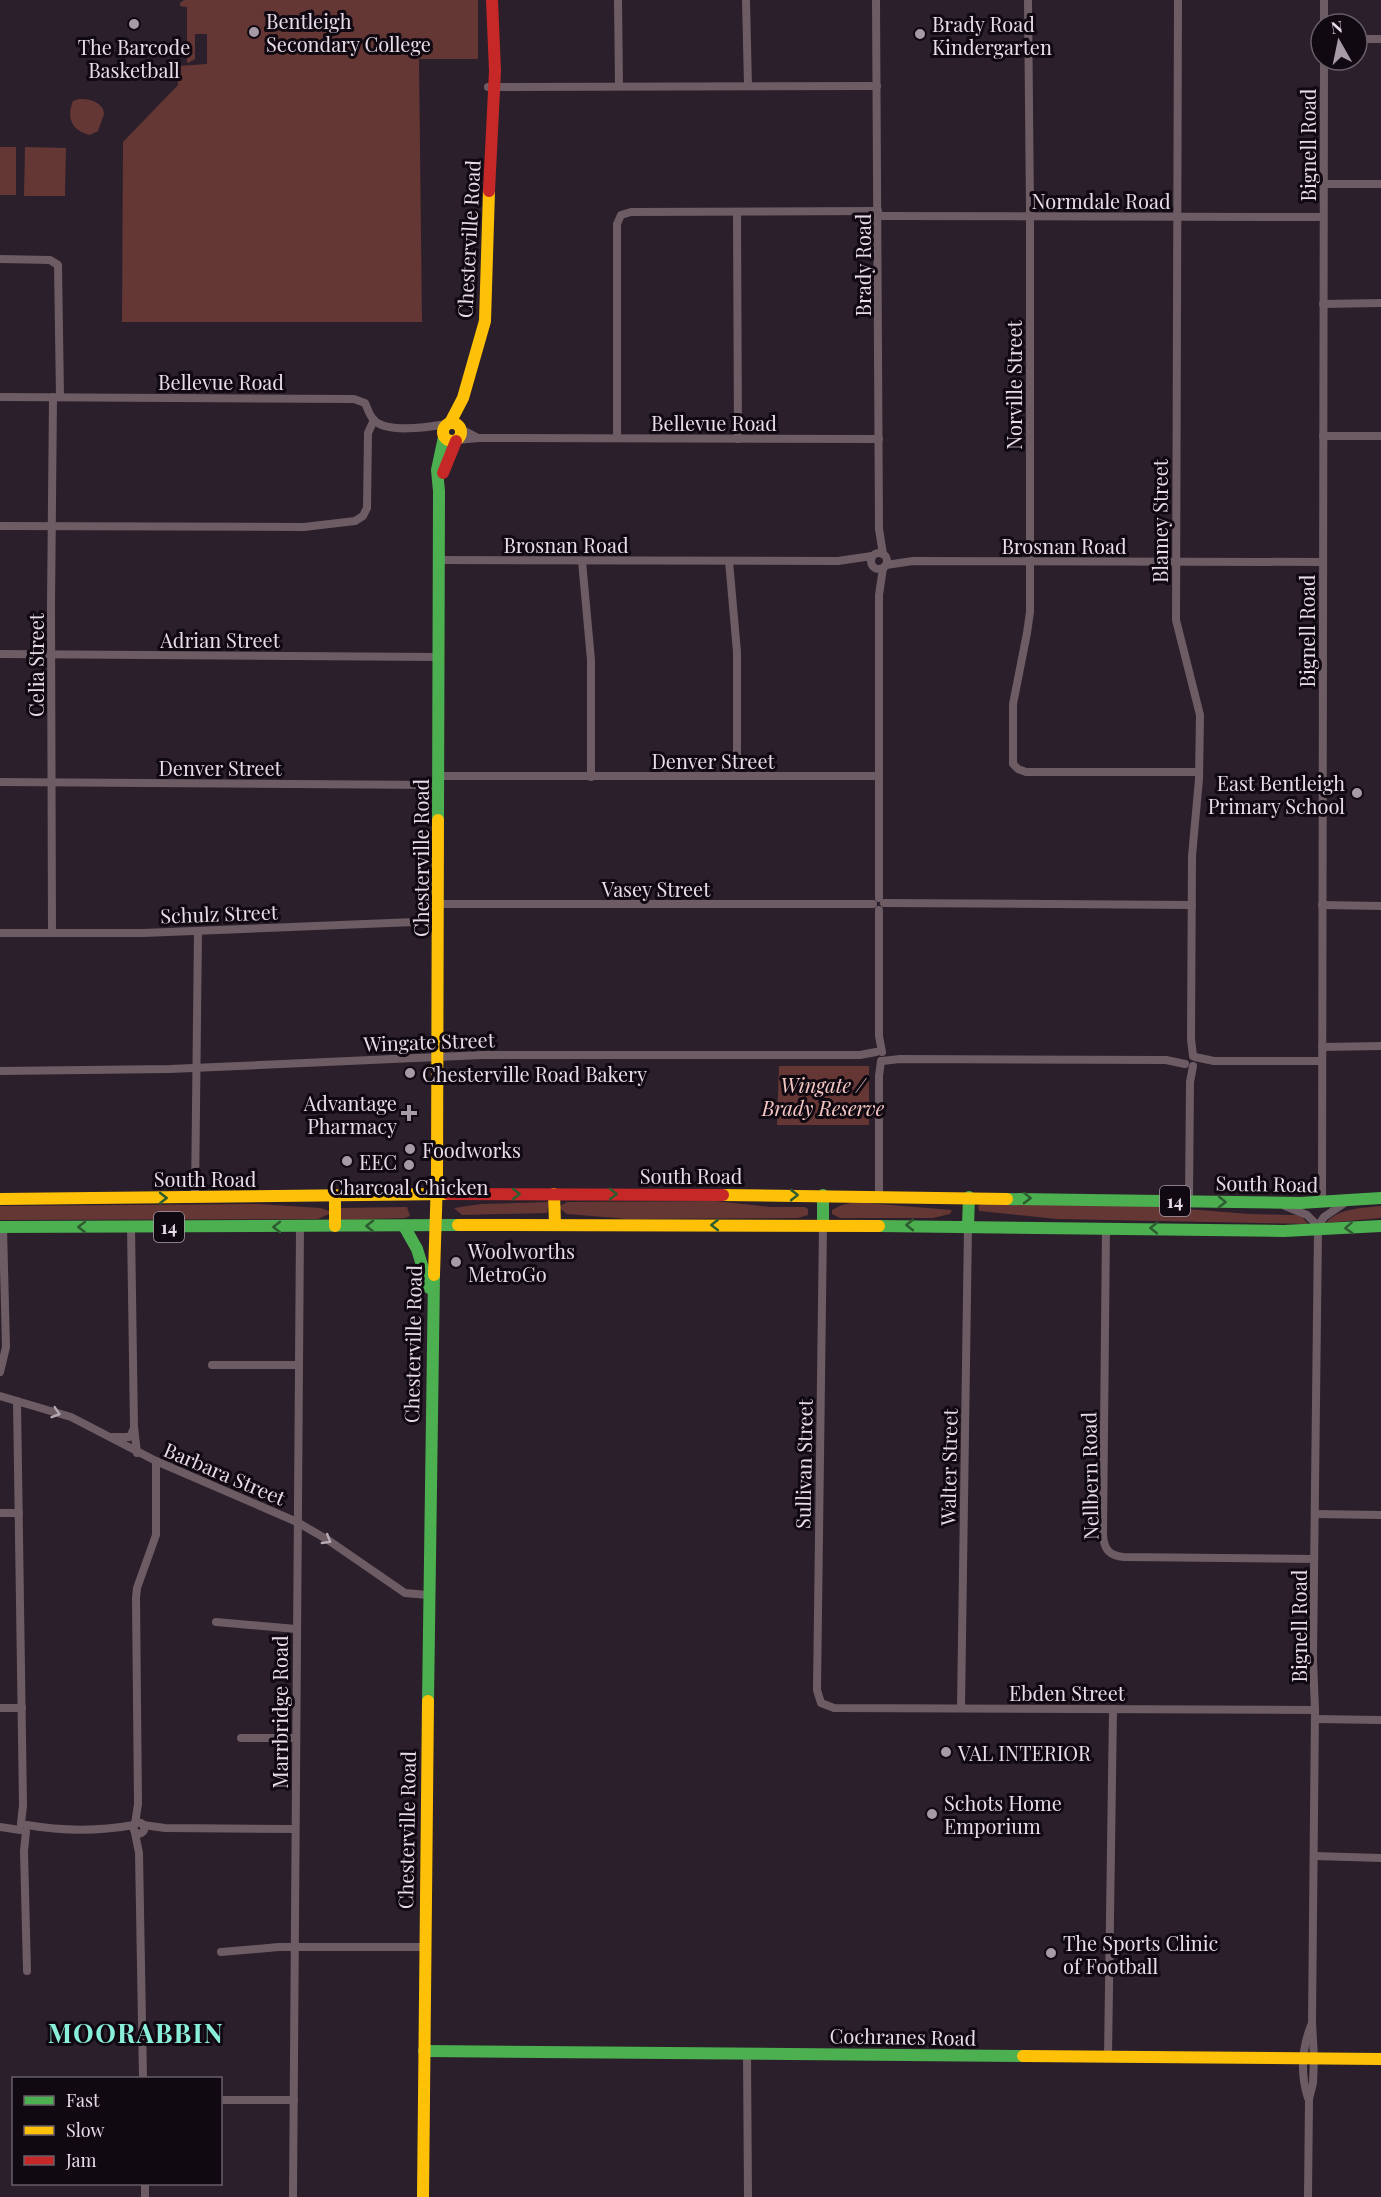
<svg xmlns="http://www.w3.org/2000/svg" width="1381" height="2197" viewBox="0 0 1381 2197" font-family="'Playfair Display',serif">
<rect width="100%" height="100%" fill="#2a1f2a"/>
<g fill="#643735">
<path d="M 184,0 L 478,0 L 478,59 L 419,59 L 422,322 L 122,322 L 123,142 L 178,85 L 178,66 L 207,64 L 207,34 L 195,34 L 195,59 L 188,63 L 187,62 L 187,7 L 180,6 L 180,3 Z"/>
<path d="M 79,99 C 89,99 97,100 103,109 L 104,114 L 98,131 L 90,135 C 72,131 66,118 73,101 Z"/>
<rect x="0" y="147" width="16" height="48"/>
<path d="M 25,147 L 66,148 L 65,196 L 24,196 Z"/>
<path d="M 779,1066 L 869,1066 L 869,1125 L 777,1125 Z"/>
<path d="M 716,1201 L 771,1207 L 805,1207 L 808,1209 L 808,1215 L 798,1218 L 628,1219 L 567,1214 L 558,1207 L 567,1202 Z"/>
<path d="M 549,1202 L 547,1213 L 462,1215 L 454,1208 L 481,1204 Z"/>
<path d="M 855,1202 L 952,1210 L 950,1214 L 933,1218 L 840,1218 L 832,1214 L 832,1210 L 842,1205 Z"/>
<path d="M 985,1203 L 1149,1206 L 1250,1214 L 1296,1215 L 1302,1217 L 1308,1224 L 1057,1219 L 979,1211 L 978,1206 Z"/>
<path d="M 258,1204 L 321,1208 L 329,1211 L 329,1214 L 318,1219 L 0,1220 L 0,1206 Z"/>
<path d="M 1381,1206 L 1381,1218 L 1326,1223 C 1339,1208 1362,1208 1381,1206 Z"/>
<path d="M 407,1207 L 410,1216 L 405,1218 L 339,1220 L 339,1208 Z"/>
</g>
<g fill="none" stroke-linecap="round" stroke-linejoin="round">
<g stroke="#6d5c64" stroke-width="8">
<path d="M 618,0 L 619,86"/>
<path d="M 746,0 L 748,86"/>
<path d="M 876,0 L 879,529 L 883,554"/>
<path d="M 1028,0 L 1030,210 L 1030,612 L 1027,633 L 1013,704 L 1013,764 L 1018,769 L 1026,772 L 1199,772"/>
<path d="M 1178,0 L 1176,620 L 1200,715 L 1199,779 L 1192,856 L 1191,1039 L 1193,1056"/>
<path d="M 1324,0 L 1324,24"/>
<path d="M 1357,39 L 1381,39"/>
<path d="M 488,87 L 877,86"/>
<path d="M 1323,184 L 1381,184"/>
<path d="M 737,212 L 738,439"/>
<path d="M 878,216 L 1323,217"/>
<path d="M 0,259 L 50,260 L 58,265 L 60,397"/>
<path d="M 1323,304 L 1381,303"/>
<path d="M 0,397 L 354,399 L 365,403 C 368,409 369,415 374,420 C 387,434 429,427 447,424"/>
<path d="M 461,429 L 478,438"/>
<path d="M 1323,436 L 1381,436"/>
<path d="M 617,438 L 617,224 L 621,215 L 631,212 L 878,211"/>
<path d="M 458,440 L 478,438 L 879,439"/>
<path d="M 0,526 L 304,527 L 355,521 L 363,516 L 367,508 L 368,433 L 374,420"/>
<circle cx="879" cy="561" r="8"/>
<path d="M 438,560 L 838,561 L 872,556"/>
<path d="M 582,561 L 591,660 L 591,777"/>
<path d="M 729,561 L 737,652 L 737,776"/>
<path d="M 886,565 L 913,561 L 1323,562"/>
<path d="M 0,654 L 440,657"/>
<path d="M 440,776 L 878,776"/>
<path d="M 0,782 L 440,785"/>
<path d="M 879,898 L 879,595 L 883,568"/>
<path d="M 884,903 L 1192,905"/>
<path d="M 439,904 L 873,904"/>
<path d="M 1322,905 L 1381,906"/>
<path d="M 879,910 L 879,1036 L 882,1052"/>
<path d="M 0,933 L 143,933 L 439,921"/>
<path d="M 52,933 L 51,606 L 53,397"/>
<path d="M 1322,1047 L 1381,1046"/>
<path d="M 1195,1057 L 1214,1061 L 1322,1061"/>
<path d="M 882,1061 L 900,1059 L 1166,1060 L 1185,1064"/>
<path d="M 0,1071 L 170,1069 L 482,1055 L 860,1055 L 876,1052"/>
<path d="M 879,1196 L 879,1076 L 881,1061"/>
<path d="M 195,1197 L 198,931"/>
<path d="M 1189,1201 L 1190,1082 L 1193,1066"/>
<path d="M 1322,1203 L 1324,60"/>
<path d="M 1285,1206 L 1307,1215 L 1318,1226 L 1324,1217 L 1346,1202"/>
<path d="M 823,1225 L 817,1690 L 821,1703 L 834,1708 L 1315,1710"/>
<path d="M 131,1227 L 134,1427 L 137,1453"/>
<path d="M 1106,1227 L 1103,1535 C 1104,1550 1110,1556 1124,1557 L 1314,1559"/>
<path d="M 212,1365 L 298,1365"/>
<path d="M 0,1372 L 6,1347 L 3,1227"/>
<path d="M 0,1396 L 71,1417 L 156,1461 L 297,1522 L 328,1540 L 405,1593 L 428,1595"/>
<path d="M 17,1401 L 23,1805 L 21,1824"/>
<path d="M 111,1437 L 130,1437 L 134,1428"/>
<path d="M 0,1513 L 19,1513"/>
<path d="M 1315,1514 L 1381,1515"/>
<path d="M 216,1622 L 296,1629"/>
<path d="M 0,1708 L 22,1708"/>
<path d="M 961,1708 L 968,1226"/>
<path d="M 1315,1719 L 1381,1720"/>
<path d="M 241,1738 L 295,1738"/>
<circle cx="139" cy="1828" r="5.5"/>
<path d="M 135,1824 L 138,1804 L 136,1598 L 137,1588 L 156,1535 L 156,1461"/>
<path d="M 27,1825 C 62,1831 100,1831 134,1825"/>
<path d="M 143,1825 L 165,1828 L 295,1829"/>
<path d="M 0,1827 L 20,1830"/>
<path d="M 26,1831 L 24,1851 L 27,1971"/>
<path d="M 135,1833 L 139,1853 L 143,2078"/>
<path d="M 1314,1856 L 1381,1858"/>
<path d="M 221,1952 L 279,1947 L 425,1947"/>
<path d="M 747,2054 L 748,2197"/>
<path d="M 1108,2057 L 1113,1709"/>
<path d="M 1308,2098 C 1300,2073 1302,2047 1312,2023"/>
<path d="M 224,2100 L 294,2100"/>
<path d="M 145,2184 L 145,2197"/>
<path d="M 293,2197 L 300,1227"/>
<path d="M 1308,2197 L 1309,2099 L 1313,2083 L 1314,2058 L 1312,2022 L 1315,1710 L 1313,1660 L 1318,1230"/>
</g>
<g stroke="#4caf50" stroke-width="12">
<path d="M 438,820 L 439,491 L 437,470 L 444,437"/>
<path d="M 823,1195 L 823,1225"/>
<path d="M 1007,1199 L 1300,1203 L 1381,1198"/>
<path d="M 404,1226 L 417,1249 L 429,1288"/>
<path d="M 879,1226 L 1284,1231 L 1381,1226"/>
<path d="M 968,1226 L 969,1197"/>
<path d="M 0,1227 L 458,1225"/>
<path d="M 428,1701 L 434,1275"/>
<path d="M 424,2051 L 1023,2056"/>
</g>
<g stroke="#ffc107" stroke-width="12">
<circle cx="452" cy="432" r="9"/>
<path d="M 450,423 L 463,398 L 485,321 L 489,191"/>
<path d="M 554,1194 L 555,1224"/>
<path d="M 723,1195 L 1007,1199"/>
<path d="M 335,1196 L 335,1226"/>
<path d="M 0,1199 L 448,1194"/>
<path d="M 458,1225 L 879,1226"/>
<path d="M 434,1275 L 437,1179 L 438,820"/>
<path d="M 1023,2056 L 1381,2059"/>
<path d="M 423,2197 L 428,1701"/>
</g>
<g stroke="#c62828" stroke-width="12">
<path d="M 489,191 L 495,71 L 492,0"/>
<path d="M 443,473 L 456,441"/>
<path d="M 448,1194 L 723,1195"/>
</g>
</g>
<defs><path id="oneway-chevron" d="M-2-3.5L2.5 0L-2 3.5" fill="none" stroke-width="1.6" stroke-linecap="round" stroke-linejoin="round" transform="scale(1.5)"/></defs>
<g stroke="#2e5c30">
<use href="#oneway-chevron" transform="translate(516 1194)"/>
<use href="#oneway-chevron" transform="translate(613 1194)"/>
<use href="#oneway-chevron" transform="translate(794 1195)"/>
<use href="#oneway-chevron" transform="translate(163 1198)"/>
<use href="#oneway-chevron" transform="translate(1027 1198) rotate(1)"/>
<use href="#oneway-chevron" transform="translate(1222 1202) rotate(1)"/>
<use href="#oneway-chevron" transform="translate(715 1225) rotate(180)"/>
<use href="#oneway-chevron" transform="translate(910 1225) rotate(-180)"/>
<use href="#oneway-chevron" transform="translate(370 1226) rotate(180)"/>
<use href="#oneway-chevron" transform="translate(82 1227) rotate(180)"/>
<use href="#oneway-chevron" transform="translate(277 1227) rotate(180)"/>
<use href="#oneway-chevron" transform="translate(1154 1228) rotate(-179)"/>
<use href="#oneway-chevron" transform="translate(1349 1228) rotate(177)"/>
</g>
<g stroke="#b7a9b4">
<use href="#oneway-chevron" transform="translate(56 1413) rotate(17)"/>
<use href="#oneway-chevron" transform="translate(327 1540) rotate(31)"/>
</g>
<g fill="#a69aa6" stroke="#110911" stroke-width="2">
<circle cx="134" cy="24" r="6"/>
<circle cx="254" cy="32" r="6"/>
<circle cx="920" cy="34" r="6"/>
<circle cx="1357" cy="793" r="6"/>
<circle cx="410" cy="1073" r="6"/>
<path d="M406 1104h6v6h6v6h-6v6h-6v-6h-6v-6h6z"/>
<circle cx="410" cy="1149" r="6"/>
<circle cx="347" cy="1161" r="6"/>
<circle cx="409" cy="1165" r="6"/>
<circle cx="456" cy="1262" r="6"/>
<circle cx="946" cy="1752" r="6"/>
<circle cx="932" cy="1814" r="6"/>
<circle cx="1051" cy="1953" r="6"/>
</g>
<g text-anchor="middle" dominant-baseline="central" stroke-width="6" stroke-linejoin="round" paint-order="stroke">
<g fill="#110911" stroke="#a89da8" stroke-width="1.5">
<rect x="1160" y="1186" width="30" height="30" rx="4.5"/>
<rect x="154" y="1212" width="30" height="30" rx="4.5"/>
</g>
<g font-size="18" font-weight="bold" fill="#e9dce9">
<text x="1175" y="1201">14</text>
<text x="169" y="1227">14</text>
</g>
<g font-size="20" fill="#e9dce9" stroke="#110911" text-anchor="start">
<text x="266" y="20">Bentleigh<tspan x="266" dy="23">Secondary College</tspan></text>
<text x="932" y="23">Brady Road<tspan x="932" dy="23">Kindergarten</tspan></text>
<text x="134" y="46" text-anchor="middle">The Barcode<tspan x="134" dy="23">Basketball</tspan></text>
<text x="1345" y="782" text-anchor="end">East Bentleigh<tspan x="1345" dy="23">Primary School</tspan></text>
<text x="422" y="1073">Chesterville Road Bakery</text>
<text x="397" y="1102" text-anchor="end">Advantage<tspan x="397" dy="23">Pharmacy</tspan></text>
<text x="422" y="1149">Foodworks</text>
<text x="359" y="1161">EEC</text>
<text x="409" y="1186" text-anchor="middle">Charcoal Chicken</text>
<text x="468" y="1250">Woolworths<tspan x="468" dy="23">MetroGo</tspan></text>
<text x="958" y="1752">VAL INTERIOR</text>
<text x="944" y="1802">Schots Home<tspan x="944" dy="23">Emporium</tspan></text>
<text x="1063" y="1942">The Sports Clinic<tspan x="1063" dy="23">of Football</tspan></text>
</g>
<g font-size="20" fill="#e9dce9" stroke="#110911">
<text transform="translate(1307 145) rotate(-90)">Bignell Road</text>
<text x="1101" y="200">Normdale Road</text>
<text transform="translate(468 239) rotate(-87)">Chesterville Road</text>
<text transform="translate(862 265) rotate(-90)">Brady Road</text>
<text x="221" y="381">Bellevue Road</text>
<text transform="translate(1013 385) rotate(-90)">Norville Street</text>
<text x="714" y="422">Bellevue Road</text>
<text transform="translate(1159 521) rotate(-90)">Blamey Street</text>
<text x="566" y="544">Brosnan Road</text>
<text x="1064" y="545">Brosnan Road</text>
<text transform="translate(1306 631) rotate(-90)">Bignell Road</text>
<text x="220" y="639">Adrian Street</text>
<text transform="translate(35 665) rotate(-90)">Celia Street</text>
<text x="713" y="760">Denver Street</text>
<text x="220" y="767">Denver Street</text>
<text transform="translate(420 858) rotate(-90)">Chesterville Road</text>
<text x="656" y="888">Vasey Street</text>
<text transform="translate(219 913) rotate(-2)">Schulz Street</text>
<text transform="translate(429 1041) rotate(-2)">Wingate Street</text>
<text x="691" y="1175">South Road</text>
<text x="205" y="1178">South Road</text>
<text transform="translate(1267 1183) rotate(1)">South Road</text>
<text transform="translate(412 1344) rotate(-89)">Chesterville Road</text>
<text transform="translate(803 1464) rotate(-89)">Sullivan Street</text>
<text transform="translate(948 1467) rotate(-89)">Walter Street</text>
<text transform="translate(225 1473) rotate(23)">Barbara Street</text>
<text transform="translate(1089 1476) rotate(-91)">Nellbern Road</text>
<text transform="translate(1298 1626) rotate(-90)">Bignell Road</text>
<text x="1067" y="1692">Ebden Street</text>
<text transform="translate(279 1712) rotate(-90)">Marrbridge Road</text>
<text transform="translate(406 1830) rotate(-89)">Chesterville Road</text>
<text transform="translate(903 2036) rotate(1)">Cochranes Road</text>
</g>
<g font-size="20" font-style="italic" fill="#f6c8c4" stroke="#110911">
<text x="823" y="1084">Wingate /<tspan x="823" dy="23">Brady Reserve</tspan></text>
</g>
<g font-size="26" font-weight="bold" letter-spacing="1.5" fill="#89efdb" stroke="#110911">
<text x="136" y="2032">MOORABBIN</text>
</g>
</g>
<rect x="12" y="2077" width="210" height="108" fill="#110911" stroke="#675d67" stroke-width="1.5"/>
<rect x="24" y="2096" width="30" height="9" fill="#4caf50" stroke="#675d67" stroke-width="1.5"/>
<text x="66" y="2107" font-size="18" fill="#e9dce9">Fast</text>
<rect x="24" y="2126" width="30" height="9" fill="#ffc107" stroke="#675d67" stroke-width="1.5"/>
<text x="66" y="2137" font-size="18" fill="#e9dce9">Slow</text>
<rect x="24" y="2156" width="30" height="9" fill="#c62828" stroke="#675d67" stroke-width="1.5"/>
<text x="66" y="2167" font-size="18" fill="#e9dce9">Jam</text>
<g transform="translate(1339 42) rotate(351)"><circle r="28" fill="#110911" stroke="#675d67" stroke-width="1.5"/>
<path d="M0-4.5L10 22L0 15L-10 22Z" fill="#a69aa6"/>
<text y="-9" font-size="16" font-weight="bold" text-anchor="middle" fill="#e9dce9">N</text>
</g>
</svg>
